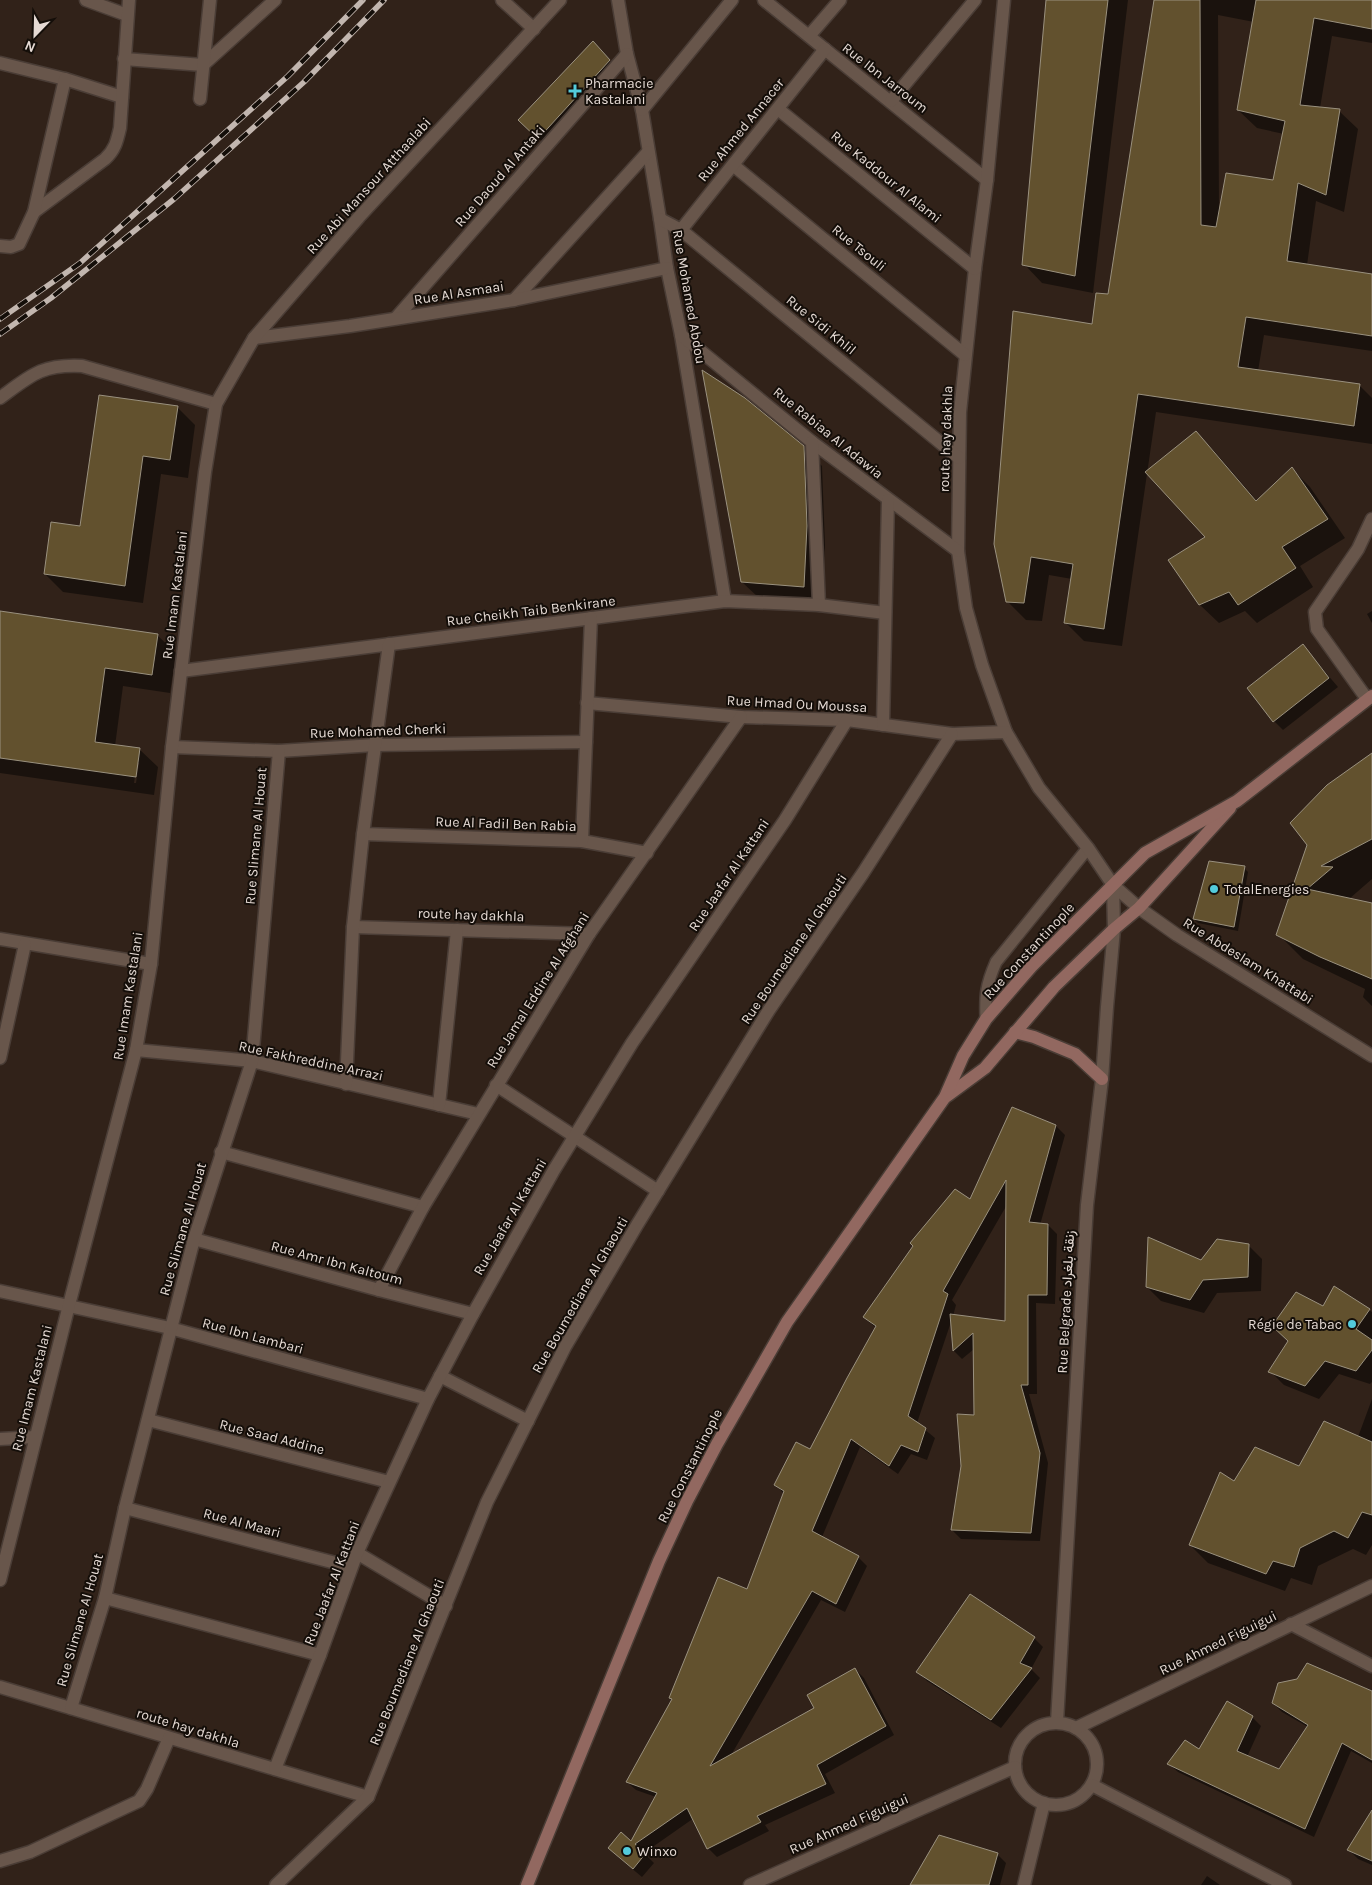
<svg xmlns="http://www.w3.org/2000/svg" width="1372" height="1885" viewBox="0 0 1372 1885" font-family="Karla,Vazirmatn,sans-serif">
<rect width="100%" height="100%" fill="#312219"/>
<g fill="#0007" fill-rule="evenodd">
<path d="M 1047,0 L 1128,0 L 1093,293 L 1042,283 L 1024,264 Z"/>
<path d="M 1156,0 L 1372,0 L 1372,43 L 1332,36 L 1320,108 L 1339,111 L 1358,129 L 1344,212 L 1316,201 L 1307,265 L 1372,275 L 1372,351 L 1264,335 L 1258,371 L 1360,386 L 1372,398 L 1372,444 L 1156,412 L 1122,646 L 1084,641 L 1066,623 L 1072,579 L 1049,575 L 1042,621 L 1026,620 L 1007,601 L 1093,326 L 1109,296 ZM 1218,15 L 1254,22 L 1238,110 L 1257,128 L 1284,134 L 1274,181 L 1219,212 Z"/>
<path d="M 602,52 L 618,70 L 548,147 L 528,129 Z"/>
<path d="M 177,407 L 195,425 L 188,478 L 161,474 L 143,603 L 63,592 L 45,574 Z"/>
<path d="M 1196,433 L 1214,451 L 1258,502 L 1292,469 L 1310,487 L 1345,538 L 1300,566 L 1313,587 L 1257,623 L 1245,611 L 1219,623 L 1200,605 L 1170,560 L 1207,538 Z"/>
<path d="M 803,447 L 822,466 L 825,545 L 822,604 L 761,600 L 742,582 Z"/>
<path d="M 1372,611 L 1372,623 L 1367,614 Z"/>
<path d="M 0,612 L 157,635 L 176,653 L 170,693 L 123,686 L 115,746 L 139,749 L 158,767 L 154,795 L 0,773 ZM 137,763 L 139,763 L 136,783 L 134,783 Z"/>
<path d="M 1303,646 L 1338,687 L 1283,730 L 1274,721 Z"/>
<path d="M 1372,754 L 1372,879 L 1349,899 L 1372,904 L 1372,1006 L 1363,997 L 1365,989 L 1303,959 L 1278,934 Z"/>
<path d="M 1244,868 L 1248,872 L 1238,931 L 1198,923 L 1194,919 Z"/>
<path d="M 1056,1126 L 1065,1135 L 1040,1225 L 1048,1225 L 1057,1234 L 1055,1304 L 1036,1303 L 1037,1394 L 1029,1394 L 1048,1463 L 1040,1541 L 961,1539 L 952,1530 L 975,1416 L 974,1349 L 962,1359 L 954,1351 L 952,1319 L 917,1423 L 935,1438 L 927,1460 L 911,1454 L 898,1474 L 860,1447 L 822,1537 L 858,1557 L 867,1566 L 845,1612 L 821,1600 L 730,1757 L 816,1709 L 855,1669 L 864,1678 L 894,1735 L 825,1774 L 835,1793 L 765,1825 L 769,1831 L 717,1857 L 708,1848 L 694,1818 L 644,1853 L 654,1863 L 642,1877 L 618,1857 L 631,1842 L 656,1797 L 636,1790 L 627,1782 L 673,1700 L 670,1697 L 748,1591 L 784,1494 L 776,1485 L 811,1450 L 876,1328 L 864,1317 L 970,1201 ZM 1008,1203 L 1007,1322 L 953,1316 L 956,1305 L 952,1300 Z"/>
<path d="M 1248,1245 L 1262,1259 L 1261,1291 L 1217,1293 L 1204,1313 L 1161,1301 L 1147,1287 L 1202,1261 Z"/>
<path d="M 1323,1308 L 1369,1310 L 1372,1312 L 1372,1382 L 1370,1384 L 1339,1374 L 1319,1399 L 1284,1385 L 1270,1371 Z"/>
<path d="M 1372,1399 L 1372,1545 L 1366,1555 L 1353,1549 L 1318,1566 L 1312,1585 L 1291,1578 L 1285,1591 L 1208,1563 L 1190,1545 L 1235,1482 L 1300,1468 L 1358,1437 Z"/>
<path d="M 1034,1638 L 1043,1647 L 1031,1669 L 1040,1678 L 1001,1728 L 927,1681 L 918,1672 Z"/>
<path d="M 1372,1696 L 1372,1763 L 1351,1751 L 1314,1837 L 1178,1772 L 1169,1764 L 1199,1751 L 1252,1717 L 1261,1726 L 1247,1757 L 1279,1771 L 1308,1727 L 1282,1712 L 1273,1703 Z"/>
<path d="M 1372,1812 L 1372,1865 L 1358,1859 L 1349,1850 Z"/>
<path d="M 997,1854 L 1006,1863 L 1000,1885 L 912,1885 Z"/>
<path d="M 1207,1876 L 1220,1885 L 1201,1885 Z"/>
</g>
<g fill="#62512e" stroke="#9a917f">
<path d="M 1046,0 L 1108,0 L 1075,276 L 1022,265 Z"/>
<path d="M 1154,0 L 1200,0 L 1201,225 L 1216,227 L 1226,173 L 1273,180 L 1285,121 L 1237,110 L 1256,0 L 1372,0 L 1372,29 L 1314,18 L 1300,105 L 1340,109 L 1326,195 L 1298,183 L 1287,261 L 1372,274 L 1372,336 L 1246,317 L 1238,367 L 1360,384 L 1354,426 L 1138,394 L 1104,629 L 1064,623 L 1073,564 L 1031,557 L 1024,603 L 1006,602 L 994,544 L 1013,311 L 1092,324 L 1096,293 L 1108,294 Z"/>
<path d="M 593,41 L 610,60 L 538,139 L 518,120 Z"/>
<path d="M 702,370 L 745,398 L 804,446 L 807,526 L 804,587 L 741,582 Z"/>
<path d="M 99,395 L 178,406 L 170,460 L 143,456 L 125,586 L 44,574 L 51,522 L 80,526 Z"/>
<path d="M 1196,431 L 1256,501 L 1292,467 L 1328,519 L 1282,547 L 1296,568 L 1238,605 L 1229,592 L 1199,605 L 1168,560 L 1205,537 L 1145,472 Z"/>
<path d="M 0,611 L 158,634 L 152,675 L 105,668 L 95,742 L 140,748 L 136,777 L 0,758 Z"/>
<path d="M 1303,644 L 1329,678 L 1273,722 L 1247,688 Z"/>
<path d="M 1372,753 L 1372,839 L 1321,866 L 1333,867 L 1307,889 L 1372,903 L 1372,979 L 1320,957 L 1276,935 L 1307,845 L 1290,823 L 1327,785 Z"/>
<path d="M 1209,861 L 1245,866 L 1234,927 L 1193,919 Z"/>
<path d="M 1012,1107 L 1056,1125 L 1029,1222 L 1048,1224 L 1047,1295 L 1028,1295 L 1028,1385 L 1021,1385 L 1040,1453 L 1031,1533 L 951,1530 L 961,1466 L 957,1414 L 974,1415 L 973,1333 L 953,1351 L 950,1314 L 1005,1321 L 1006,1180 L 943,1291 L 948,1294 L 908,1416 L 926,1428 L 918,1452 L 901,1445 L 889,1466 L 851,1439 L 812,1531 L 859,1556 L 836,1604 L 812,1591 L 710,1766 L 814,1708 L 807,1695 L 855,1668 L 886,1726 L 817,1765 L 826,1784 L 757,1816 L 761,1822 L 707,1849 L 687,1808 L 635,1844 L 646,1853 L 633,1869 L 608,1848 L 621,1832 L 631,1841 L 657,1793 L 626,1782 L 672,1699 L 669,1698 L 718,1577 L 747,1589 L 784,1491 L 774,1485 L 796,1442 L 810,1449 L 847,1378 L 876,1326 L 863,1317 L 913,1246 L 910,1243 L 955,1189 L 970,1199 Z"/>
<path d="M 1148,1237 L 1201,1260 L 1217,1239 L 1249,1244 L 1248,1277 L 1203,1280 L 1190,1300 L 1146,1287 Z"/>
<path d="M 1334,1286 L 1370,1309 L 1356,1329 L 1372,1340 L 1372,1350 L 1356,1371 L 1325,1361 L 1305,1386 L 1268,1372 L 1288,1341 L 1272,1326 L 1296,1292 L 1323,1306 Z"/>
<path d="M 1324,1421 L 1372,1442 L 1372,1515 L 1362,1512 L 1348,1538 L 1334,1531 L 1300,1548 L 1294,1567 L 1273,1561 L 1266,1574 L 1189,1545 L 1220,1472 L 1234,1481 L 1255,1447 L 1299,1466 Z"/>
<path d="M 970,1594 L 1035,1637 L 1020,1663 L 1032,1668 L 991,1720 L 916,1672 Z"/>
<path d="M 1307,1663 L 1372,1691 L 1372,1760 L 1342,1743 L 1305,1829 L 1167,1764 L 1185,1740 L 1199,1749 L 1227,1701 L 1253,1716 L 1237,1751 L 1279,1769 L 1308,1725 L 1272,1703 L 1278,1683 L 1297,1679 Z"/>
<path d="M 1372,1810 L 1372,1861 L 1347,1850 Z"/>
<path d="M 939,1835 L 998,1853 L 989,1885 L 910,1885 Z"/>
</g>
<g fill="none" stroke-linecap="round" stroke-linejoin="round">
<g stroke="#4a3d36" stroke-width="14">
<path id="lane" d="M 986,1019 C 985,995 986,985 996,962 L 1088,848"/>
</g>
<g stroke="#4a3d36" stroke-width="15">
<g id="street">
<path d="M 86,0 L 127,15"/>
<path d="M 502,0 L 534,29"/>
<path d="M 618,0 L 627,54 L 642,110 L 660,219 L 667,268 L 681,335 L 725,601"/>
<path d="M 764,0 L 987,180"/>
<path d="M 1004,0 L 987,180 L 975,269 L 960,412 L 958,551 L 966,608 L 982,665 L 1006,732 L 1039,788 L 1088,848 L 1113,885 L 1139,908 L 1177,935 L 1372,1056"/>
<path d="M 809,36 L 840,0"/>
<path d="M 124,59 L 203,65 L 275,0"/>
<path d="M 0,63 L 65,79 L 122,97"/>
<path d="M 200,99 L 210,0"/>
<path d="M 891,101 L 975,0"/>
<path d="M 778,109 L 975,269"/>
<path d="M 642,110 L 732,0"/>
<path d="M 733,165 L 965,355"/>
<path d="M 34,212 L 105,159 C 115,150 117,141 120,128 L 129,0"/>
<path d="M 660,219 L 681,230 L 959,458"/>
<path d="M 681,230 L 825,49"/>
<path d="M 0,246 L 11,247 L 19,244 L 34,212 L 65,79"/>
<path d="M 514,300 L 648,152"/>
<path d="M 396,318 L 627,54"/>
<path d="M 681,335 L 812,442 L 958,551"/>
<path d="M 254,338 L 350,326 L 514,300 L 667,268"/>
<path d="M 0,398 C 31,375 42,364 82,366 L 216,404"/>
<path d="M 812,442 L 819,605"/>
<path d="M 181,671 L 725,601 L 819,605 L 885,613"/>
<path d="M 1367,699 L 1317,629 L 1315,612 L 1358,549 L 1372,519"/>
<path d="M 587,703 L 741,717 L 847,720 L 952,734 L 1006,732"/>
<path d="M 883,725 L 888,500"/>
<path d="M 172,747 L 279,751 L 375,745 L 586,742"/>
<path d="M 363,834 L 582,841 L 647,853"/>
<path d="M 582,841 L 591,618"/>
<path d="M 353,927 L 589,934"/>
<path d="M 0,939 L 151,964"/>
<path d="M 136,1050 L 252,1061 L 478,1114"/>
<path d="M 0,1058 L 25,944"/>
<path d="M 346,1084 L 353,927 L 363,834 L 389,644"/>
<path d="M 496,1085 L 658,1191"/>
<path d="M 439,1105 L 457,930"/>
<path d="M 221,1152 L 423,1207"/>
<path d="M 194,1239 L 379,1290 L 473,1314"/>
<path d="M 379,1290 L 423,1207 L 589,934 L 741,717"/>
<path d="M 0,1291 L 170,1328 L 428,1399"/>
<path d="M 440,1376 L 528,1421"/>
<path d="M 148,1420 L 389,1482"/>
<path d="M 0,1439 L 35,1437"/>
<path d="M 125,1508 L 351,1567"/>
<path d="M 357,1553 L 446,1606"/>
<path d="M 0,1580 L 69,1305 L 136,1050 L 151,964 L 172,747 L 205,472 L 216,404 L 254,338 L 359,217 L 560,0"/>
<path d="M 105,1598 L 320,1655"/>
<path d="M 1291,1624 L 1372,1666"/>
<path d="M 0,1687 L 368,1797"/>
<path d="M 71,1708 L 105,1598 L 125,1508 L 194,1239 L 252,1061 L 279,751"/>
<path d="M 1057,1722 L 1087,1205 L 1102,1079 L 1107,1007 L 1114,929 L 1113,885"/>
<circle cx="1056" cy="1764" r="41"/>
<path d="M 1076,1728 L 1372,1586"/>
<path d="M 275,1769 L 320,1655 L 357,1553 L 428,1399 L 473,1314 L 554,1170 L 632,1043 L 785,820 L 847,720"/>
<path d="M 1092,1785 L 1285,1885"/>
<path d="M 0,1861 L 30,1852 L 139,1801 L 147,1789 L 169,1738"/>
<path d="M 276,1885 L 368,1797 L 487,1502 L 565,1347 L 637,1225 L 769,1010 L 863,873 L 952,734"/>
<path d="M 750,1885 L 1015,1767"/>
<path d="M 1024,1885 L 1044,1803"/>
</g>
</g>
<g stroke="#4a3d36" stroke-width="15">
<g id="secondary">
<path d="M 1015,1032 L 1034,1037 L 1075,1054 L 1102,1079"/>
<path d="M 947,1096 L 985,1068 L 1054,987 L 1114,929 L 1139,908 L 1230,808"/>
<path d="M 527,1885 L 659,1561 L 687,1501 L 717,1444 L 787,1322 L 945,1097 L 963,1056 L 986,1019 L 1031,967 L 1145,853 L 1237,801 L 1372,696"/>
</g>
</g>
<use href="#lane" stroke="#68564b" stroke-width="11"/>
<use href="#street" stroke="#68564b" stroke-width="12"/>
<use href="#secondary" stroke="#926860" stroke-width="12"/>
<g stroke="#c2b6af" stroke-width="5.5">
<g id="rail">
<path d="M 0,319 L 80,263 L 288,76 L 363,0"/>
<path d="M 0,334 L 51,298 L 174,199 L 304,82 L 384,0"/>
</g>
</g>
<use href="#rail" stroke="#140e09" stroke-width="4" stroke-dasharray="11" stroke-linecap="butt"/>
</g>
<g fill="#53cbdb" stroke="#140e09" stroke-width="2">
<path d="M572.5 83.5h5v5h5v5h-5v5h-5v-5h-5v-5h5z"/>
<circle cx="1214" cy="889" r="5"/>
<circle cx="1352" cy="1324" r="5"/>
<circle cx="627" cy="1851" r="5"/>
</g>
<g text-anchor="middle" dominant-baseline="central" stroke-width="4" stroke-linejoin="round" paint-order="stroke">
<g font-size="14" fill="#e5dad4" stroke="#140e09">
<text transform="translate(885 78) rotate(38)">Rue Ibn Jarroum</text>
<text transform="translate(741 130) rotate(-51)">Rue Ahmed Annacer</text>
<text transform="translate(500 176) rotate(-49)">Rue Daoud Al Antaki</text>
<text transform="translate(886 177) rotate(39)">Rue Kaddour Al Alami</text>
<text transform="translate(369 186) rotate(-48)">Rue Abi Mansour Atthaalabi</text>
<text transform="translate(859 248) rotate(39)">Rue Tsouli</text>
<text transform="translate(459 293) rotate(-9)">Rue Al Asmaai</text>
<text transform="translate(689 297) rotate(80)">Rue Mohamed Abdou</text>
<text transform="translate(821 325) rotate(39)">Rue Sidi Khlil</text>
<text transform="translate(828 433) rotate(39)">Rue Rabiaa Al Adawia</text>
<text transform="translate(946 439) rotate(-88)">route hay dakhla</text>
<text transform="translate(175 595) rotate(-83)">Rue Imam Kastalani</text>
<text transform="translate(531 611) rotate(-7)">Rue Cheikh Taib Benkirane</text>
<text transform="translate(797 704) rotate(3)">Rue Hmad Ou Moussa</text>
<text transform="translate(378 731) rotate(-2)">Rue Mohamed Cherki</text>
<text transform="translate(506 824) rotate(2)">Rue Al Fadil Ben Rabia</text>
<text transform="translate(256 836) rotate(-85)">Rue Slimane Al Houat</text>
<text transform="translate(729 875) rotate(-56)">Rue Jaafar Al Kattani</text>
<text transform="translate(471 915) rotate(2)">route hay dakhla</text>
<text transform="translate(794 949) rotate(-56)">Rue Boumediane Al Ghaouti</text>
<text transform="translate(1029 951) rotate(-47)">Rue Constantinople</text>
<text transform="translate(1248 961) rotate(32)">Rue Abdeslam Khattabi</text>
<text transform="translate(538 990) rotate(-58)">Rue Jamal Eddine Al Afghani</text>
<text transform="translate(128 996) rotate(-81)">Rue Imam Kastalani</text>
<text transform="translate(311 1061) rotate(12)">Rue Fakhreddine Arrazi</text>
<text transform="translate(510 1217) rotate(-60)">Rue Jaafar Al Kattani</text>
<text transform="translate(183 1229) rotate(-74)">Rue Slimane Al Houat</text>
<text transform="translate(337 1263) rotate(15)">Rue Amr Ibn Kaltoum</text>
<text transform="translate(580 1295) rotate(-60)">Rue Boumediane Al Ghaouti</text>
<text transform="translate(1066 1302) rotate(-87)">Rue Belgrade زنقة بلغراد</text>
<text transform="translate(253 1336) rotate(15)">Rue Ibn Lambari</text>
<text transform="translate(32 1388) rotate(-76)">Rue Imam Kastalani</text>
<text transform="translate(272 1437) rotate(14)">Rue Saad Addine</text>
<text transform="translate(690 1466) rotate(-63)">Rue Constantinople</text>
<text transform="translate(242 1523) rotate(15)">Rue Al Maari</text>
<text transform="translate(332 1583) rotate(-69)">Rue Jaafar Al Kattani</text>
<text transform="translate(80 1620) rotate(-74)">Rue Slimane Al Houat</text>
<text transform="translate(1218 1643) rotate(-26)">Rue Ahmed Figuigui</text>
<text transform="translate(407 1662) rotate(-68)">Rue Boumediane Al Ghaouti</text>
<text transform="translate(188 1728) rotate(17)">route hay dakhla</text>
<text transform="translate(849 1824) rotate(-24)">Rue Ahmed Figuigui</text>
</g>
<g font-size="14" fill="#e5dad4" stroke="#140e09" text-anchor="start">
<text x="585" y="83">Pharmacie<tspan x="585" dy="16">Kastalani</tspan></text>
<text x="1224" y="889">TotalEnergies</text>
<text x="1342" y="1324" text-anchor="end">Régie de Tabac</text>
<text x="637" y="1851">Winxo</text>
</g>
</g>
<g transform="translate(35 35) rotate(203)" stroke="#140e09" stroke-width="4" paint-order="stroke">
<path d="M0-4L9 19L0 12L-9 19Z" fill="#e5dad4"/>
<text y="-8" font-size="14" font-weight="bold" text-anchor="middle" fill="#e5dad4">N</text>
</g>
</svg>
